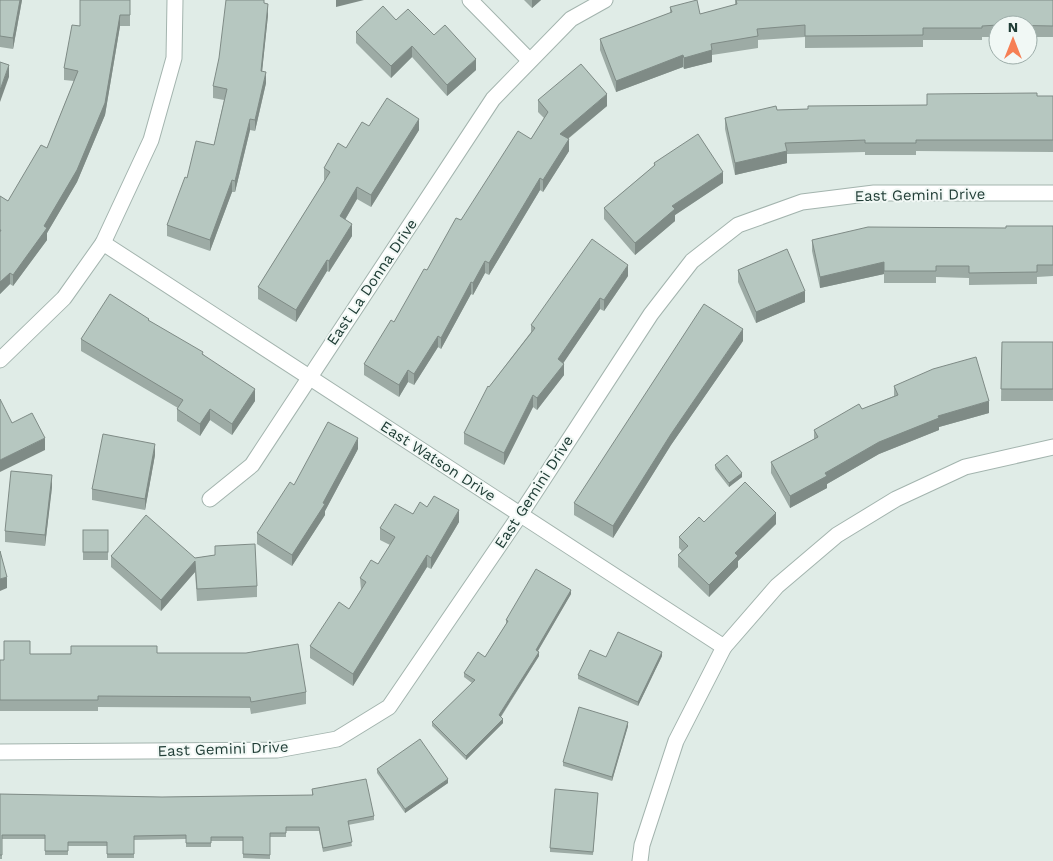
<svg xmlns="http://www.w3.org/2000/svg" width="1053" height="861" viewBox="0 0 1053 861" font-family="'Work Sans',sans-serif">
<rect width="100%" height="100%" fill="#e0ece7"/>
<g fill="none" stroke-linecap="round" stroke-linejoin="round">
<g stroke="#a3b4ae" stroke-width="17">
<g id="minor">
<path d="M 470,0 L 529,60"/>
<path d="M 103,243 L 724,647 L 777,586 L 837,535 L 896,499 L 965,467 L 1053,447"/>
<path d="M 0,360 L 64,298 L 103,243 L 151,140 L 174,58 L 175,0"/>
<path d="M 210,499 L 252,465 L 493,99 L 571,19 L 605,0"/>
<path d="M 0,752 L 277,750 L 337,739 L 389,707 L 520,515 L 651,314 L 692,261 L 738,225 L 802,202 L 874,193 L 1053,193"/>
<path d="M 640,861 L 642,845 L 676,741 L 724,647"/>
</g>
</g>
<use href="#minor" stroke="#fff" stroke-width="15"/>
</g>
<g fill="#9daba5">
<path d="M 0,0 L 22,0 L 13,49 L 0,47 Z"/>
<path d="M 130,0 L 130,26 L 120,26 L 105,115 L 77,182 L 47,233 L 47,240 L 13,286 L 10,284 L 0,294 L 0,196 L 8,201 L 47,148 L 74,81 L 64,80 L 64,68 L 80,26 Z"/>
<path d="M 524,0 L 541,0 L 532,8 Z"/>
<path d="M 735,0 L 1053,0 L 1053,37 L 1028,37 L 1028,25 L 998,25 L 998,37 L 982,37 L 982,40 L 923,40 L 923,47 L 805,48 L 805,37 L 758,40 L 758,48 L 712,55 L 712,62 L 684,69 L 683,67 L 616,92 L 600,50 L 600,39 L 670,13 L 670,7 L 700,14 L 735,5 Z"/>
<path d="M 264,3 L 268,15 L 262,71 L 266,83 L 255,131 L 250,130 L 235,192 L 232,192 L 210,251 L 167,236 L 167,225 L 187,178 L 214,145 L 224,100 L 213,98 L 213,86 Z"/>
<path d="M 396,20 L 434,35 L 476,70 L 447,96 L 412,57 L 391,78 L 356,43 L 356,32 Z"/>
<path d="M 1037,96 L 1053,96 L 1053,152 L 916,151 L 916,155 L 865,155 L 865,152 L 787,154 L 787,163 L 735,175 L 725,129 L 725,118 L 777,110 L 927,105 Z"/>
<path d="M 538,100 L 607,106 L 568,139 L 569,151 L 543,192 L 540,190 L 489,275 L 485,273 L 473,295 L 471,294 L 441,349 L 438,347 L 414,385 L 408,382 L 399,397 L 364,375 L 364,364 L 394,322 L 427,270 L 461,220 L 531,139 L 544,118 L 538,112 Z"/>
<path d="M 369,126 L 419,130 L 371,207 L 357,199 L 345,220 L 352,236 L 329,272 L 327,271 L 296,322 L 258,299 L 258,287 L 325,180 L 324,180 L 324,168 L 346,148 Z"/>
<path d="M 654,163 L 723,183 L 675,215 L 675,221 L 635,255 L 604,219 L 604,208 L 654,166 Z"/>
<path d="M 1053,226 L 1053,276 L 1037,277 L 1037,284 L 969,285 L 969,278 L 936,277 L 936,283 L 884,283 L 884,274 L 820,288 L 812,251 L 812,240 Z"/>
<path d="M 738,270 L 805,302 L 756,323 L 738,282 Z"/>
<path d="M 628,276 L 604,311 L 600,309 L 563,363 L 564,375 L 537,410 L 533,407 L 504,465 L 464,444 L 464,433 L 489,387 L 531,332 L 531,325 Z"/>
<path d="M 149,321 L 203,354 L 255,401 L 232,435 L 210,420 L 200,436 L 177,421 L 177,409 L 178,408 L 81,351 L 81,339 Z"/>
<path d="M 743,341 L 671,445 L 613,538 L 574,515 L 574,503 Z"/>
<path d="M 1002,342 L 1053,342 L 1053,401 L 1001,401 Z"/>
<path d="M 894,386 L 989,413 L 939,427 L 939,430 L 879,454 L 827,484 L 827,488 L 790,508 L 771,473 L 771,462 L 814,439 L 814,430 L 862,409 L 894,396 Z"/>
<path d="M 358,449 L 325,511 L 325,515 L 292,566 L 257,544 L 257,533 Z"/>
<path d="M 155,455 L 145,510 L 92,500 L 92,489 Z"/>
<path d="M 715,465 L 742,477 L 729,487 L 715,469 Z"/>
<path d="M 52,487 L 45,546 L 5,542 L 5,531 Z"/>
<path d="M 427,507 L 459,522 L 431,569 L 427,567 L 353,686 L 310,658 L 310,646 L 349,609 L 361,590 L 360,578 L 378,564 L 390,545 L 380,540 L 380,528 Z"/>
<path d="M 704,522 L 776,524 L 738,561 L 738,567 L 709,597 L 678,567 L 678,555 L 682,551 L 679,548 L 679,537 Z"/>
<rect x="83" y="530" width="25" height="30"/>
<path d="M 215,546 L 257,586 L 257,597 L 197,601 L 195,572 L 161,611 L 111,567 L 111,556 L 195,558 L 215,555 Z"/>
<path d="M 571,594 L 538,651 L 539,656 L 501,717 L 503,723 L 466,760 L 432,726 L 432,722 L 472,683 L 464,677 L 464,673 L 485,657 L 506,624 L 506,620 Z"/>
<path d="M 157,653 L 306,692 L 306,704 L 251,714 L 250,708 L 98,707 L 98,711 L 0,711 L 0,660 L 4,660 L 30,654 Z"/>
<path d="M 662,656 L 638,706 L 578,679 L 578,675 L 606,657 Z"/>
<path d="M 628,726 L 612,781 L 563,766 L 563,762 Z"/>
<path d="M 377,769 L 448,783 L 405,813 L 377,773 Z"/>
<path d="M 312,789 L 374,816 L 374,820 L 348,825 L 352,846 L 323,852 L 319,831 L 286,831 L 286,837 L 270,837 L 270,859 L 243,858 L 243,841 L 211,841 L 211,847 L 186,847 L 186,839 L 134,840 L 134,858 L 107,858 L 107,846 L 68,846 L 68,855 L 45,855 L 45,839 L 2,839 L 2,859 L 0,859 L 0,794 L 162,797 L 312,795 Z"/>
<path d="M 598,793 L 593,855 L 550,852 L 550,848 Z"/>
</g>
<g fill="#7f8b86">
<path d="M 20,0 L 22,0 L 13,49 L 13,38 Z"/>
<path d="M 336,0 L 364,0 L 336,7 Z"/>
<path d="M 532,0 L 541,0 L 532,8 Z"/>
<path d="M 268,4 L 268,15 L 261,82 L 261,71 Z"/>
<path d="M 120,15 L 120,26 L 105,115 L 77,182 L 47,233 L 47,240 L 13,286 L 13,275 L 44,226 Z"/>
<path d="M 412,46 L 412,57 L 391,78 L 391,66 Z"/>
<path d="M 712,50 L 712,62 L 684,69 L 684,58 Z"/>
<path d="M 683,55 L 683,67 L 616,92 L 616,81 Z"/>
<path d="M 476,59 L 476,70 L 447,96 L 447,85 Z"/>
<path d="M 9,65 L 9,77 L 0,102 L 0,90 Z"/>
<path d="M 266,72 L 266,83 L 255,131 L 255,120 Z"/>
<path d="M 607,94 L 607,106 L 560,145 L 560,134 Z"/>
<path d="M 250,119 L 250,130 L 235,192 L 235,181 Z"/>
<path d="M 419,119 L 419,130 L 371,207 L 371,195 Z"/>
<path d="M 569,139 L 569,151 L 543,192 L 543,180 Z"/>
<path d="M 787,151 L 787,163 L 735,175 L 735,163 Z"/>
<path d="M 723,172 L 723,183 L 675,215 L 675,221 L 635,255 L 635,243 L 672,206 Z"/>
<path d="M 540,178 L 540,190 L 489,275 L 489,263 Z"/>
<path d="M 232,180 L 232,192 L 210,251 L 210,240 Z"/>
<path d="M 357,187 L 357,199 L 340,228 L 340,216 Z"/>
<path d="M 352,224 L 352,236 L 329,272 L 329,261 Z"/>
<path d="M 327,260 L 327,271 L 296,322 L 296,310 Z"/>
<path d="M 485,261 L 485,273 L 473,295 L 473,283 Z"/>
<path d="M 884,262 L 884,274 L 820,288 L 820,277 Z"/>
<path d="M 628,265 L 628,276 L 604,311 L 604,300 Z"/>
<path d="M 10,273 L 10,284 L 0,294 L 0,282 Z"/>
<path d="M 471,282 L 471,294 L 441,349 L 441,338 Z"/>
<path d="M 805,291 L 805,302 L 756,323 L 756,312 Z"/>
<path d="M 600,298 L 600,309 L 558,371 L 558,359 Z"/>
<path d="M 743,329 L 743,341 L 671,445 L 613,538 L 613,526 L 671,434 Z"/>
<path d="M 438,336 L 438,347 L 414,385 L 414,374 Z"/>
<path d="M 564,364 L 564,375 L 537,410 L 537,398 Z"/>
<path d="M 408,370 L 408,382 L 399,397 L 399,385 Z"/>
<path d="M 255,389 L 255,401 L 232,435 L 232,424 Z"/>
<path d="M 533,395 L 533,407 L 504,465 L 504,453 Z"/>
<path d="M 989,401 L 989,413 L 939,427 L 939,430 L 879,454 L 827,484 L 827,488 L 790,508 L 790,496 L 825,473 L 879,442 L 938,416 Z"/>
<path d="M 210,409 L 210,420 L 200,436 L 200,424 Z"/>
<path d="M 45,438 L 45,450 L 0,472 L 0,460 Z"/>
<path d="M 358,438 L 358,449 L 325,511 L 325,515 L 292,566 L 292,555 L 323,503 Z"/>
<path d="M 155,444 L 155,455 L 145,510 L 145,499 Z"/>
<path d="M 742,473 L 742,477 L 729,487 L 729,483 Z"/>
<path d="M 52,475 L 52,487 L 45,546 L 45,535 Z"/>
<path d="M 459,510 L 459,522 L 431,569 L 431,558 Z"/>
<path d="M 776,513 L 776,524 L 738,561 L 738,567 L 709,597 L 709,585 L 735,553 Z"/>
<path d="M 427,555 L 427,567 L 353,686 L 353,674 Z"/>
<path d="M 195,561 L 195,572 L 161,611 L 161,600 Z"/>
<path d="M 7,577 L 7,588 L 0,591 L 0,579 Z"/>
<path d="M 571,590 L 571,594 L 536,654 L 536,650 Z"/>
<path d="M 539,652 L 539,656 L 499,719 L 499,715 Z"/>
<path d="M 662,652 L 662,656 L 638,706 L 638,702 Z"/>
<path d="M 503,719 L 503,723 L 466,760 L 466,756 Z"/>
<path d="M 628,722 L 628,726 L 612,781 L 612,777 Z"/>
<path d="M 448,779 L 448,783 L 405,813 L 405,809 Z"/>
</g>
<g fill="#b6c7c0" stroke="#7f8b86">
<path d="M 0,0 L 20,0 L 13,38 L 0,36 Z"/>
<path d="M 80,0 L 130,0 L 130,15 L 120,15 L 105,103 L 77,170 L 44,226 L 47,228 L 13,275 L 10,273 L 0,282 L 0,232 L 1,230 L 0,230 L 0,196 L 8,201 L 41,145 L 47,148 L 78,71 L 64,68 L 72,25 L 80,26 Z"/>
<path d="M 226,0 L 264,0 L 264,3 L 268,4 L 261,71 L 266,72 L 255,120 L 250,119 L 235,181 L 232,180 L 210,240 L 167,225 L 185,177 L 187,178 L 196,141 L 214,145 L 227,89 L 213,86 L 219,58 Z"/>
<path d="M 697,0 L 700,14 L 737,4 L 736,0 L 1053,0 L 1053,26 L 998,25 L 982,26 L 982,28 L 923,28 L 923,35 L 805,36 L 805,25 L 757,29 L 758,36 L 711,44 L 712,50 L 684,58 L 683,55 L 616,81 L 600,39 L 672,12 L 670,7 Z"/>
<path d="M 383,6 L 396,20 L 408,9 L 434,35 L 445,25 L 476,59 L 447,85 L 412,46 L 391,66 L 356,32 Z"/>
<path d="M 0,62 L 9,65 L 0,90 Z"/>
<path d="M 581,64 L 607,94 L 560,134 L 569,139 L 543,180 L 540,178 L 489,263 L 485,261 L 473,283 L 471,282 L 441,338 L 438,336 L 414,374 L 408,370 L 399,385 L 364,364 L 391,320 L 394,322 L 424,269 L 427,270 L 456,218 L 461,220 L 518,131 L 531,139 L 548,112 L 538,100 Z"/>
<path d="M 1037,93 L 1037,96 L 1053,96 L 1053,140 L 916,140 L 916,143 L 865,143 L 865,140 L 785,143 L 787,151 L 735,163 L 725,118 L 776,106 L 777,110 L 808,109 L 808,106 L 927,105 L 927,94 Z"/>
<path d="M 387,98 L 419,119 L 371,195 L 357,187 L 340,216 L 352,224 L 329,261 L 327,260 L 296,310 L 258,287 L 330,172 L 324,168 L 338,143 L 346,148 L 362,122 L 369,126 Z"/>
<path d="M 698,134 L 723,172 L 672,206 L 675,209 L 635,243 L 604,208 L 655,165 L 654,163 Z"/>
<path d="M 1006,226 L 1053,226 L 1053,265 L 1037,265 L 1037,272 L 969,273 L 969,266 L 936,266 L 936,271 L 884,271 L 884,262 L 820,277 L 812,240 L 868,227 L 1006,228 Z"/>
<path d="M 592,239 L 628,265 L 604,300 L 600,298 L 558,359 L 564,364 L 537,398 L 533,395 L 504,453 L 464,433 L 488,386 L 489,387 L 535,328 L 531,325 Z"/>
<path d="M 787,249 L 805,291 L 756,312 L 738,270 Z"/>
<path d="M 110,294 L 149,319 L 148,320 L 203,352 L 202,354 L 255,389 L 232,424 L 210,409 L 200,424 L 177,409 L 183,400 L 81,339 Z"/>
<path d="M 704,304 L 743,329 L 671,434 L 613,526 L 574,503 Z"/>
<path d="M 1002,342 L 1053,342 L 1053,389 L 1001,389 Z"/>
<path d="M 976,357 L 989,401 L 938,416 L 939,418 L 879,442 L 825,473 L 827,476 L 790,496 L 771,462 L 818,437 L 814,430 L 859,404 L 862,409 L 898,395 L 894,386 L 933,369 Z"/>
<path d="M 0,399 L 12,423 L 32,413 L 45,438 L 0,460 Z"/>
<path d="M 328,422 L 358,438 L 323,503 L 325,504 L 292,555 L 257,533 L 290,482 L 294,485 Z"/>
<path d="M 103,434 L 155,444 L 145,499 L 92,489 Z"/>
<path d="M 727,455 L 742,473 L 729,483 L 715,465 Z"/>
<path d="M 11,471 L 52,475 L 45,535 L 5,531 Z"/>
<path d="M 745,482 L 776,513 L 735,553 L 738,556 L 709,585 L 678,555 L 688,546 L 679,537 L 699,517 L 704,522 Z"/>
<path d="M 434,496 L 459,510 L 431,558 L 427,555 L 353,674 L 310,646 L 339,602 L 349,609 L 366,582 L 360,578 L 371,560 L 378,564 L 395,537 L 380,528 L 395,504 L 413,514 L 420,502 L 427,507 Z"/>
<path d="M 146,515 L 195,558 L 215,555 L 215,546 L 255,544 L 257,586 L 197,589 L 195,561 L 161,600 L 111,556 Z"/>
<rect x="83" y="530" width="25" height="22"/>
<path d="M 0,551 L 7,577 L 0,579 Z"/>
<path d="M 536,569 L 571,590 L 536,650 L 539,652 L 499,715 L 503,719 L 466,756 L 432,722 L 475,680 L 464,673 L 478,652 L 485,657 L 508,621 L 506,620 Z"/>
<path d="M 618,632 L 662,652 L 638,702 L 578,675 L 590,650 L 606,657 Z"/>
<path d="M 4,641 L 30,641 L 30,654 L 71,654 L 71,646 L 157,646 L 157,653 L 246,653 L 298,644 L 306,692 L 251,702 L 250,697 L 98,696 L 98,700 L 0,700 L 0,660 L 4,660 Z"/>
<path d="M 579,707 L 628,722 L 612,777 L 563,762 Z"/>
<path d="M 420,739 L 448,779 L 405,809 L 377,769 Z"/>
<path d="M 366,779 L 374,816 L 348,821 L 352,842 L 323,848 L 319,827 L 286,827 L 286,833 L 270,833 L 270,855 L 243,854 L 243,837 L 211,837 L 211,843 L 186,843 L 186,835 L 134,836 L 134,854 L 107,854 L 107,842 L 68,842 L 68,851 L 45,851 L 45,835 L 2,835 L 2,855 L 0,855 L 0,794 L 162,797 L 313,795 L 312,789 Z"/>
<path d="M 555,789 L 598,793 L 593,852 L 550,848 Z"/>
</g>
<g text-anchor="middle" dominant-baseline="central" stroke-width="4" stroke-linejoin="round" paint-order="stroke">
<g font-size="15" fill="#203d36" stroke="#f1f8f5">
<text transform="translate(920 195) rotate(-1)">East Gemini Drive</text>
<text transform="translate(372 282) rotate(-56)">East La Donna Drive</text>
<text transform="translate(438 461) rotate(33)">East Watson Drive</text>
<text transform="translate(534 492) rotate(-57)">East Gemini Drive</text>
<text transform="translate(223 749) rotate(-2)">East Gemini Drive</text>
</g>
</g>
<g transform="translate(1013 40)"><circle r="24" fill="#f1f8f5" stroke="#9dada9"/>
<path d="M0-4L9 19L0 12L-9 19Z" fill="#f67f54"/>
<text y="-8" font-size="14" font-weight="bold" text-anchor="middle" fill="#203d36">N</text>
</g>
</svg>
